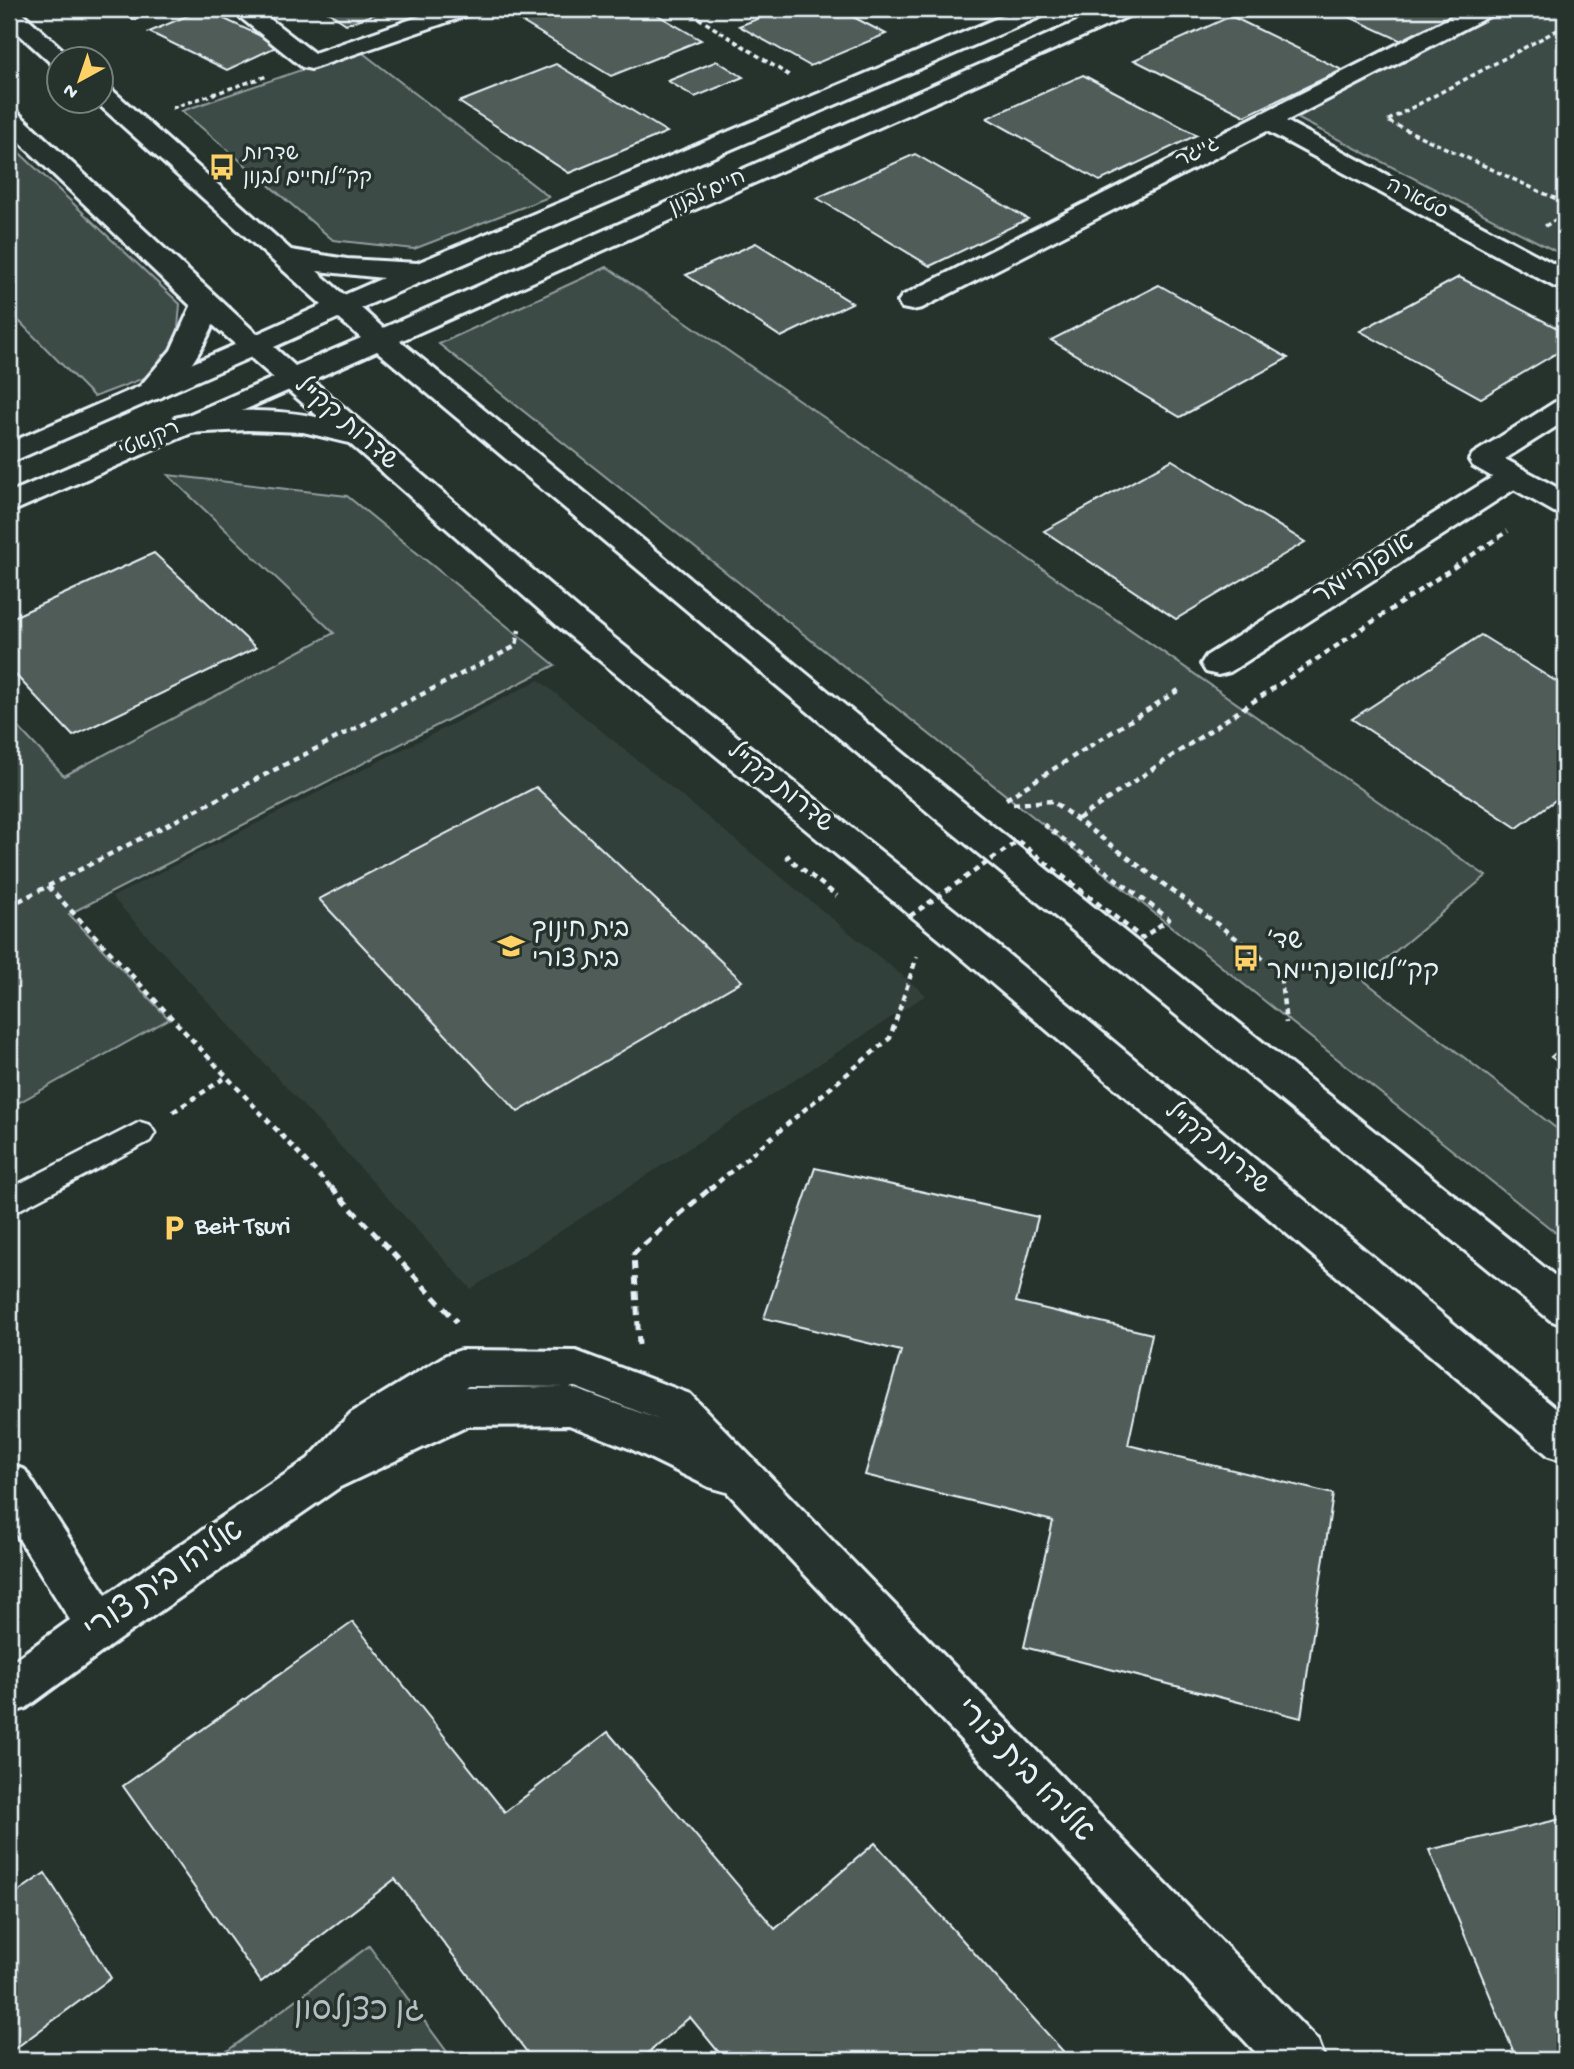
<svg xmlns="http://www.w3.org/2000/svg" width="1574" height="2069" viewBox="0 0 1574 2069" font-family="'Gochi Hand','Playpen Sans Hebrew',sans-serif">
<rect width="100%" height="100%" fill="#26332d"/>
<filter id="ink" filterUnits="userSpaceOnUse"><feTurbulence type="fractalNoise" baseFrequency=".0143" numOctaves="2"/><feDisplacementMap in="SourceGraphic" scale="14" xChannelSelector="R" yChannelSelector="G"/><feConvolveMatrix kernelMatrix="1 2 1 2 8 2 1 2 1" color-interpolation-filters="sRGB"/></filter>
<g filter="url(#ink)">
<path fill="#333f3a" d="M 539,680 L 926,995 L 471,1289 L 112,897 Z"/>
<g fill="#3e4b47" stroke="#939ea0" stroke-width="2">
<path d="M 1498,9 L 1565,9 L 1565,256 L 1291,115 Z"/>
<path d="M 359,50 L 549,197 L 414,249 L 333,240 L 182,111 Z"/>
<path d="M 9,143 L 180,304 L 177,340 L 147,377 L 94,397 L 9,311 Z"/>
<path d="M 607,267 L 1486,876 L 1362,979 L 1565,1135 L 1565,1240 L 439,344 Z"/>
<path d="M 168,475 L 347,496 L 555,665 L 69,914 L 169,1019 L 9,1108 L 9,733 L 19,728 L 64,776 L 334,633 Z"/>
<path d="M 369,1946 L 453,2060 L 215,2060 Z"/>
</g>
<g fill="#505c59" stroke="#e8f1f8" stroke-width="2">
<path d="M 116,9 L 163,9 L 134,20 Z"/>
<path d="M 203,9 L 280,45 L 227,70 L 149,32 Z"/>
<path d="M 324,9 L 390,9 L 346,24 Z"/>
<path d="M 547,9 L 647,9 L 701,40 L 611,76 L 519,20 Z"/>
<path d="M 783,9 L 838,9 L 886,34 L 810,66 L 739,26 Z"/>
<path d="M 1332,9 L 1478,9 L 1406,43 Z"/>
<path d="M 1231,16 L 1342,70 L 1245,116 L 1134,60 Z"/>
<path d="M 717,61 L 743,77 L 695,97 L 668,81 Z"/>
<path d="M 556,64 L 667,132 L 569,173 L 459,102 Z"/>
<path d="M 1083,75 L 1197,135 L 1100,181 L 987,118 Z"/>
<path d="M 915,154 L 1028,219 L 930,266 L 817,198 Z"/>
<path d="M 756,243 L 852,303 L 781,337 L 686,275 Z"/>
<path d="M 1459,277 L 1565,332 L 1565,348 L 1481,398 L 1360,331 Z"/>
<path d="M 1159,285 L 1288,358 L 1180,417 L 1051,340 Z"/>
<path d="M 1172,460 L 1305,542 L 1176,619 L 1044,531 Z"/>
<path d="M 154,553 L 256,648 L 73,736 L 9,668 L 9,619 Z"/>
<path d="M 1481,635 L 1565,687 L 1565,793 L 1517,828 L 1352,719 Z"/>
<path d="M 536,787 L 742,981 L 518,1112 L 319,899 Z"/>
<path d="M 1565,1045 L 1565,1067 L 1551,1057 Z"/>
<path d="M 815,1168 L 1038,1217 L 1016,1302 L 1152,1334 L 1128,1445 L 1333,1494 L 1301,1718 L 1024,1647 L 1053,1521 L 865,1475 L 901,1351 L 764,1318 Z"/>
<path d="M 353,1622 L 505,1812 L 608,1732 L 775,1929 L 875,1843 L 1071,2060 L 725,2060 L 690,2017 L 640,2060 L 533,2060 L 395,1879 L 261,1982 L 123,1786 Z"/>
<path d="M 1565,1818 L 1565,2060 L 1517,2060 L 1429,1850 Z"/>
<path d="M 45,1873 L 111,1978 L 9,2053 L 9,1898 Z"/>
</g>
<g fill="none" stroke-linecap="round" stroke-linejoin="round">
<g stroke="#e8f1f8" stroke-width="5">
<path id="service" d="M 140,1122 L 150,1125 L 155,1133 L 150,1141 L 9,1215 L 9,1189 Z"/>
</g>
<g stroke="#e8f1f8" stroke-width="6">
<g id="minor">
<path d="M 230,9 L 257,9 L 314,53 L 441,9 L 475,9 L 471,14 L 311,69 L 302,67 Z"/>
<path d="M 1467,9 L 1497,9 L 1493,14 L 1286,121 L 1565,270 L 1565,289 L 1555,287 L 1267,131 L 922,308 L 912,310 L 902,308 L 898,302 L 902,296 Z"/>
<path d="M 1513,468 L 1524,471 L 1528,477 L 1524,483 L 1230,672 L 1218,675 L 1206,672 L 1201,664 L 1206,656 L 1502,471 Z"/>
<path d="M 461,1350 L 576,1351 L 690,1394 L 1318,2041 L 1325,2060 L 1263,2060 L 727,1492 L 709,1487 L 631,1449 L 569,1425 L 468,1426 L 340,1487 L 117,1641 L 26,1708 L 9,1714 L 9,1664 L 70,1620 L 9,1523 L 9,1464 L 25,1470 L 106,1595 L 308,1459 L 351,1413 L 446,1355 ZM 468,1386 L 565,1387 L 465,1388 ZM 570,1387 L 575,1387 L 660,1420 Z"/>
</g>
</g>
<g stroke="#e8f1f8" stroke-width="6">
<g id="tertiary">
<path d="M 253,337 L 263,340 L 267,346 L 263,352 L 9,463 L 9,443 Z"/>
<path d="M 291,370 L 301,373 L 306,379 L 301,385 L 9,513 L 9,493 Z"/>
<path d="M 1565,399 L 1565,421 L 1505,459 L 1565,492 L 1565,514 L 1554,512 L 1473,466 L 1469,460 L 1473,454 L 1555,402 Z"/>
</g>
</g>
<g stroke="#e8f1f8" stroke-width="6">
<g id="secondary">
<path d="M 9,9 L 18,9 L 74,60 L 60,60 L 60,67 L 53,65 L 9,25 Z"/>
<path d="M 1019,9 L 1051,9 L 1047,14 L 361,308 L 383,328 L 1106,9 L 1137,9 L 1133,14 L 400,341 L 979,815 L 1565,1284 L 1565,1326 L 1550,1320 L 953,833 L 377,351 L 312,380 L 583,613 L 969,922 L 1565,1416 L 1565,1461 L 1549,1456 L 943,942 L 559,627 L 349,443 L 303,432 L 247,430 L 186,433 L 175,430 L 171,424 L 175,418 C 212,408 283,409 320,418 L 213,325 C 204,346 182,384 162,397 C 155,401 148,399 141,397 L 136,391 L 171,350 L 191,306 L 9,132 L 9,110 L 18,113 L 257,334 L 322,305 L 96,102 L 102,102 L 102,87 L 111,89 L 291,250 L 347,259 L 417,263 ZM 317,271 L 383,278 L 344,295 ZM 338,318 L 361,338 L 295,366 L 274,347 Z"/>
</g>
</g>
<g stroke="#e8f1f8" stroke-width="3.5" stroke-dasharray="5 3.5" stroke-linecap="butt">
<path d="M 684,9 L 790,76"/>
<path d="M 1565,26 L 1387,121 L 1565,203"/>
<path d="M 172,108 L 267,76"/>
<path d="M 1545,226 L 1565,214"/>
</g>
<g stroke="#e8f1f8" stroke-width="4.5" stroke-dasharray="6 5" stroke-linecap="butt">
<path d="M 1006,799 L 1182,688"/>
<path d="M 1013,804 L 1052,801 L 1280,971 L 1286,1023"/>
<path d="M 1078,819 L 1508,531"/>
<path d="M 790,855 L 787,857 L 837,896"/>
<path d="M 48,886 L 332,1189"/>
<path d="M 9,906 L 516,646 L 519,630"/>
<path d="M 173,1112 L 226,1077"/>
<path d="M 710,1189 L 890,1038 L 917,956"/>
</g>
<g stroke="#e8f1f8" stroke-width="5" stroke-dasharray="9 6" stroke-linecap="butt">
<path d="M 331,1187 L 457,1322"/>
<path d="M 639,1345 L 634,1253 L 712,1187"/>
</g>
<use href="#service" fill="#26332d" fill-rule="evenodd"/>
<use href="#minor" fill="#26332d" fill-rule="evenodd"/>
<use href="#tertiary" fill="#26332d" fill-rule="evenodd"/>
<use href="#secondary" fill="#26332d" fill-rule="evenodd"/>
<path stroke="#e8f1f8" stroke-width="4.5" stroke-dasharray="6 5" stroke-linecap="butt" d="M 910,916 L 1018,841 L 1142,938 L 1169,919 L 1043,824"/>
</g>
</g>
<defs>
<g id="bus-bare" transform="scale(2.1)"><path d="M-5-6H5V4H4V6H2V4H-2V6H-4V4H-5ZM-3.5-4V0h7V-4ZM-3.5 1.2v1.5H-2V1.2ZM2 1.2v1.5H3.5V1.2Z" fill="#ffd166" stroke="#26332d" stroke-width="2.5" paint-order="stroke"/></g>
<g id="school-bare" transform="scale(2.1)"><path d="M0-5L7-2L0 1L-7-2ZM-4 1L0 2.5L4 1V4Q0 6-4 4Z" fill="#ffd166" stroke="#26332d" stroke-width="2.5" paint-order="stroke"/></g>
<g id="parking-bare" transform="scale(2.1)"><path d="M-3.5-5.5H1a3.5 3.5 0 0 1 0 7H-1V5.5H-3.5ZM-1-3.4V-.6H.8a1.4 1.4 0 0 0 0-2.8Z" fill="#ffd166" stroke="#26332d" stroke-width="2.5" paint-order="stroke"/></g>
</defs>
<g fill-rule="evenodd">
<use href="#bus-bare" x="222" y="167"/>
<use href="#school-bare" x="511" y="946"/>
<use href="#bus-bare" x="1246" y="958"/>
<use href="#parking-bare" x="174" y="1228"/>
</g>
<g text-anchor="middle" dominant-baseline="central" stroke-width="7" stroke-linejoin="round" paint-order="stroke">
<g font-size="21" fill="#e8f1f8" stroke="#26332d">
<text transform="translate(1198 154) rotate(-27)">גייגר</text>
<text transform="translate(708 194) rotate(-24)">חיים לבנון</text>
<text transform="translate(1416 200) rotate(28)">סטארה</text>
<text transform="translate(150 441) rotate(-24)">רקנאטי</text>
</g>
<g font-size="21" fill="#e8f1f8" stroke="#26332d" text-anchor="start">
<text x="243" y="155">שדרות<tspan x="243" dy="24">קק״ל/חיים לבנון</tspan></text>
</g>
<g font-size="26" fill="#e8f1f8" stroke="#26332d">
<text transform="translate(345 425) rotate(41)">שדרות קק"ל</text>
<text transform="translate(1365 571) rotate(-32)">אופנהיימר</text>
<text transform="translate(779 789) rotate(39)">שדרות קק"ל</text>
<text transform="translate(1216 1150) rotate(40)">שדרות קק"ל</text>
</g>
<g font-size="26" fill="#e8f1f8" stroke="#26332d" text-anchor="start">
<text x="532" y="931">בית חינוך<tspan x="532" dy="30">בית צורי</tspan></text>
<text x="1267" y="943">שד׳<tspan x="1267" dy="30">קק״ל/אופנהיימר</tspan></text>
<text x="195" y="1228">Beit Tsuri</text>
</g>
<g font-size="32" fill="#e8f1f8" stroke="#26332d">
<text transform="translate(165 1582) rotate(-35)">אליהו בית צורי</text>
<text transform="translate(1023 1772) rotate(46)">אליהו בית צורי</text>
</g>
<g font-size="32" fill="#b5bfc3" stroke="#26332d">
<text x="359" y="2013">גן כצנלסון</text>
</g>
</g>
<rect width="1574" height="2069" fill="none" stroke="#26332d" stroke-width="35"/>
<rect x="18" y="18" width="1539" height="2034" fill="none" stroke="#e8f1f8" stroke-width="2.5" filter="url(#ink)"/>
<g transform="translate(80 80) rotate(220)"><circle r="33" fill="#26332d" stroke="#747f7e" stroke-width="2"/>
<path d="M0-5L12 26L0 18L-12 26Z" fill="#ffd166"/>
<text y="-10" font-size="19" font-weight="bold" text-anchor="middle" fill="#e8f1f8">N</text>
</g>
</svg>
